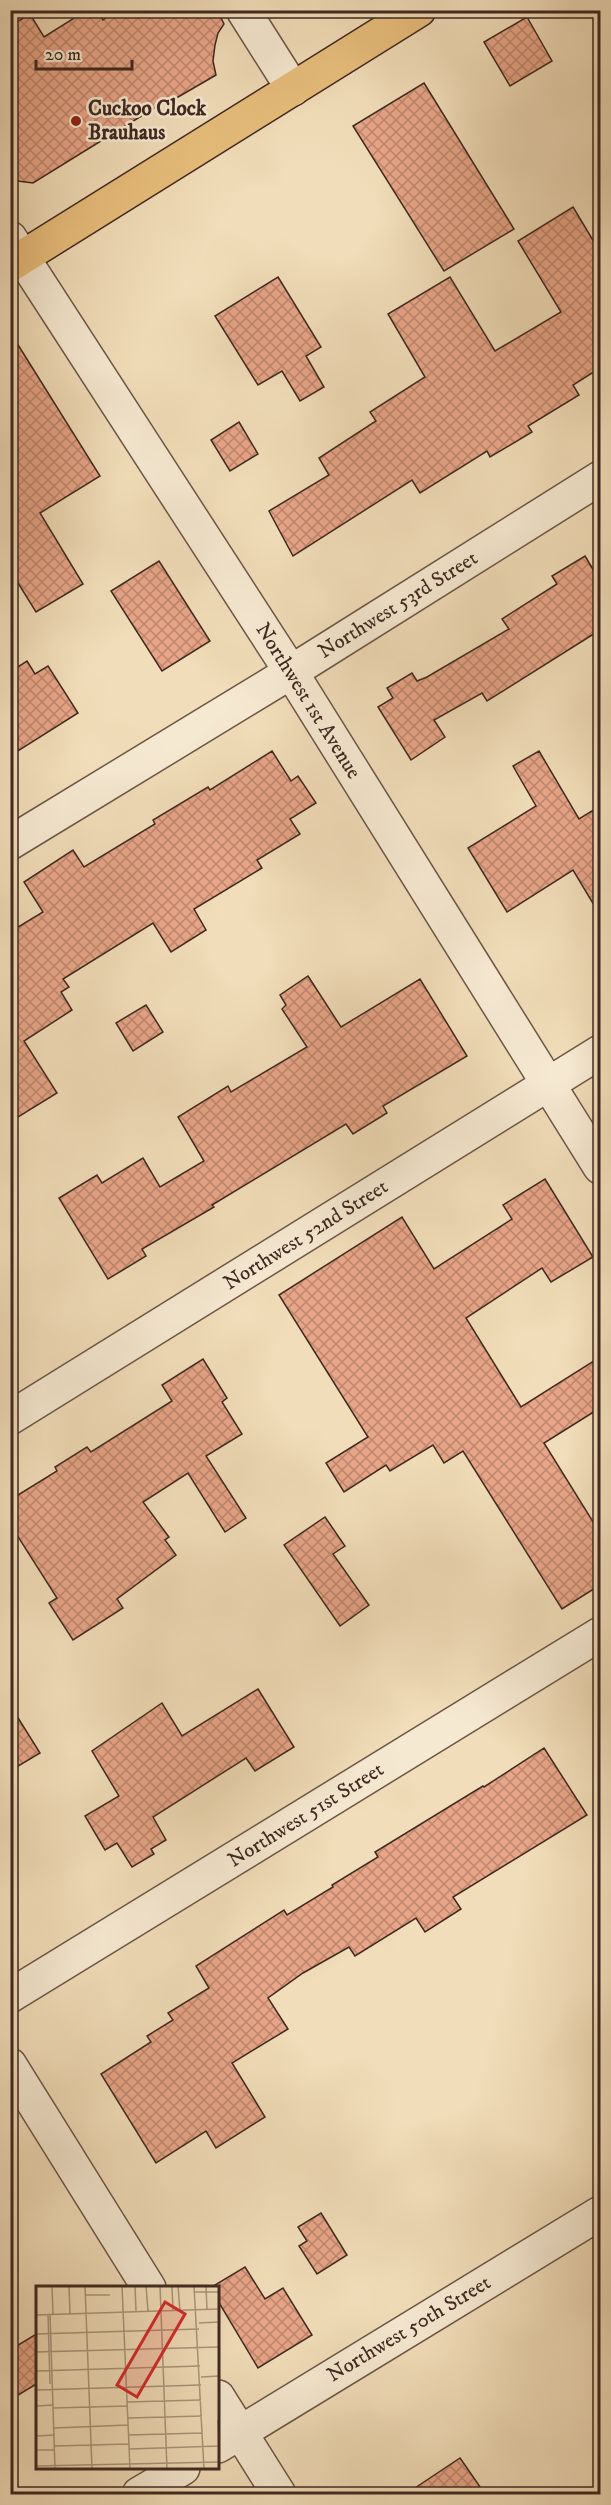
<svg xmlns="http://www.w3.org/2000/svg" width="611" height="2505" viewBox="0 0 611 2505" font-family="'IM FELL DW Pica',serif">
<defs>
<pattern id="building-cross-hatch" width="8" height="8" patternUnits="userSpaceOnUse" patternTransform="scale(1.5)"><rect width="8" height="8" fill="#e8a587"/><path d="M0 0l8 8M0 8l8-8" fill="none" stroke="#bd866e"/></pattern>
</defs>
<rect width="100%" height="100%" fill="#f1ddb9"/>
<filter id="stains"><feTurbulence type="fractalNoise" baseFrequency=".00333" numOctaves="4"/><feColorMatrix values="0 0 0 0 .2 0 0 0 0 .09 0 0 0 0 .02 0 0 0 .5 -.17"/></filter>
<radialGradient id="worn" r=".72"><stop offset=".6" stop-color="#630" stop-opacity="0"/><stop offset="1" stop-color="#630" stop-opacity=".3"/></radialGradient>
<g fill="url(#building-cross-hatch)" stroke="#3f2920" stroke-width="1.5">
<path d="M 87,10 L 97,10 L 103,20 L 118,10 L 217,10 L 224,24 L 218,33 L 215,45 L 213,61 L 216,75 L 166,104 L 164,102 L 33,183 L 10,180 L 10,26 L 30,14 L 44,37 Z"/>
<path d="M 527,17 L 552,61 L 510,86 L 484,42 Z"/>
<path d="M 424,83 L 514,229 L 444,271 L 353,126 Z"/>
<path d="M 573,207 L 600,252 L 600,368 L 573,385 L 579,395 L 528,426 L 532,432 L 490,457 L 487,451 L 420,493 L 412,480 L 293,556 L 269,511 L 329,475 L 319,458 L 376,421 L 370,412 L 425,377 L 388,314 L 450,277 L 495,351 L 561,312 L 518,241 Z"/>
<path d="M 278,277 L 321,347 L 306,356 L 324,387 L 300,401 L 282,371 L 258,385 L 215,316 Z"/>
<path d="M 10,332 L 100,476 L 40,513 L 83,584 L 36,612 L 10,570 Z"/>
<path d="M 239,422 L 258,454 L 230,471 L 211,440 Z"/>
<path d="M 585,556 L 600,581 L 600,630 L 487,701 L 482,693 L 434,720 L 445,737 L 411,760 L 378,707 L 393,698 L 387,688 L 412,673 L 417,681 L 427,677 L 509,629 L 502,619 L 557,584 L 552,576 Z"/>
<path d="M 159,561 L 210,641 L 162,671 L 111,591 Z"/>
<path d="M 27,661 L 35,674 L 48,666 L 78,713 L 10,756 L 10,672 Z"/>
<path d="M 272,751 L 291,781 L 298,776 L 316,803 L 290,819 L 300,834 L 257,860 L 262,868 L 194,909 L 206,930 L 171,952 L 153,923 L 63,979 L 69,987 L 61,992 L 72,1010 L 24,1041 L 57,1093 L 10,1122 L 10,932 L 43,912 L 24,882 L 73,850 L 84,867 L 155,824 L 153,820 L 208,787 L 210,790 Z"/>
<path d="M 539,751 L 579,819 L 600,806 L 600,915 L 573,870 L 507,912 L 468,848 L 536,806 L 513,766 Z"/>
<path d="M 308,976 L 341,1027 L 420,979 L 467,1056 L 383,1106 L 387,1113 L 353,1134 L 346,1124 L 212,1205 L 214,1207 L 142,1249 L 146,1256 L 108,1279 L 59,1198 L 97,1175 L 102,1183 L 143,1158 L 160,1187 L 204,1161 L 178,1117 L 228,1086 L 231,1092 L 307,1047 L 282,1009 L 286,1005 L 280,995 Z"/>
<path d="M 146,1005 L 163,1032 L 133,1051 L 116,1023 Z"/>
<path d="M 545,1179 L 593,1257 L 551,1282 L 542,1268 L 466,1318 L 521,1407 L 600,1357 L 600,1408 L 544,1443 L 600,1533 L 600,1585 L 562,1609 L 463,1451 L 444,1463 L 433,1445 L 390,1471 L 386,1465 L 344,1492 L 326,1463 L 368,1437 L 279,1295 L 402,1217 L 434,1269 L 512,1219 L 503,1205 Z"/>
<path d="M 203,1359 L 227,1398 L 222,1402 L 242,1434 L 206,1456 L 246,1518 L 225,1532 L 188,1473 L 143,1502 L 169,1537 L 165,1540 L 176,1555 L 117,1599 L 123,1608 L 73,1640 L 49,1603 L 57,1598 L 10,1524 L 10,1500 L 57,1471 L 55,1467 L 87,1447 L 91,1452 L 172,1401 L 162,1385 Z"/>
<path d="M 325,1517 L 345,1546 L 333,1554 L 369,1605 L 340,1626 L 284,1545 Z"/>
<path d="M 258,1689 L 294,1747 L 255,1771 L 246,1758 L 153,1817 L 166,1840 L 151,1849 L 154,1854 L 132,1867 L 117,1843 L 105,1850 L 85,1816 L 119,1796 L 92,1751 L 162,1703 L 182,1736 Z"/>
<path d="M 10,1705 L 40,1753 L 10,1771 Z"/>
<path d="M 544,1748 L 587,1815 L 453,1897 L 461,1909 L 425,1932 L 416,1918 L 355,1956 L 349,1947 L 303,1973 L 268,1998 L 288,2029 L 232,2063 L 265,2117 L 216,2148 L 206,2131 L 156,2163 L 101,2074 L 151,2042 L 147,2036 L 173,2020 L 168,2013 L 209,1988 L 196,1966 L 284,1910 L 287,1915 L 333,1887 L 332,1885 L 378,1857 L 375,1852 L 483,1786 L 484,1787 Z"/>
<path d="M 321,2213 L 347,2255 L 317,2274 L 299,2246 L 307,2241 L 298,2227 Z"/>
<path d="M 245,2267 L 265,2299 L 283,2288 L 312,2335 L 258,2368 L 218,2301 L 218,2288 L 210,2288 Z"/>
<path d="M 38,2333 L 38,2383 L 10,2400 L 10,2350 Z"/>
<path d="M 460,2458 L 485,2494 L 406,2494 Z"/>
</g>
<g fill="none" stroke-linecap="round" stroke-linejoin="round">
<g stroke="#6c5646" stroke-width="36">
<g id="minor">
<path d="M 243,10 L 293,89"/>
<path d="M 10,238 L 291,672 L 600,1167"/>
<path d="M 10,843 L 291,672 L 600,478"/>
<path d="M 10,1418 L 600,1052"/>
<path d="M 10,1996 L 600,1634"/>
<path d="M 10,2065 L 149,2288"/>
<path d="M 218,2397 L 279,2494"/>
<path d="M 218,2446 L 600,2213"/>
<path d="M 139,2494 L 183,2468"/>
</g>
</g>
<g stroke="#3f2920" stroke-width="36">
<path id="major" d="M 10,265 L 419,10"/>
</g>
<use href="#minor" stroke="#f6e9d2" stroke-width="33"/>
<use href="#major" stroke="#e8be7c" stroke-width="33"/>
</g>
<circle fill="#8f2418" stroke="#f6e9d2" stroke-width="2" cx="76" cy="121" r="6"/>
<g text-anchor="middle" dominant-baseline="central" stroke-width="5" stroke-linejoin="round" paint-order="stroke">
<g font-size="21" font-weight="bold" fill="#3f2920" stroke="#f6e9d2" text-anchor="start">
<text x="88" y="109">Cuckoo Clock<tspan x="88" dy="24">Brauhaus</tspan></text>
</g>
<g font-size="21" fill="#3f2920" stroke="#f6e9d2">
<text transform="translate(398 605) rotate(-32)">Northwest 53rd Street</text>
<text transform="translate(308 701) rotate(58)">Northwest 1st Avenue</text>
<text transform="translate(306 1235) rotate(-32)">Northwest 52nd Street</text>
<text transform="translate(306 1815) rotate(-32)">Northwest 51st Street</text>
<text transform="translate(409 2329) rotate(-31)">Northwest 50th Street</text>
</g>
</g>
<g transform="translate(36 2286)">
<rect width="183" height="183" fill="#f1ddb9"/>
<path fill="none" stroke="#aa957c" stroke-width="1.5" d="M 16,0 L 17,28M 33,0 L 34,28M 49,0 L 56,183M 86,0 L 94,183M 99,0 L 100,25M 110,0 L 112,25M 124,0 L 131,183M 142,0 L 144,25M 158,0 L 168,183M 170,0 L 171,23M 136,1 L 137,25M 159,6 L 183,6M 50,9 L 74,9M 12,28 L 14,98M 14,28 L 19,183M 0,29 L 183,23M 163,37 L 183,36M 0,48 L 163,43M 0,66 L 183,61M 0,85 L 164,80M 165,91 L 183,90M 0,104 L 165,99M 91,116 L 165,114M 0,120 L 18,119M 17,122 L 91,120M 92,132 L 166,130M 182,134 L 183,160M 18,142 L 92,139M 92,149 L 166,147M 0,150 L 19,149M 18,160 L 93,158M 93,163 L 183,160M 0,164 L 19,164M 0,180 L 183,176"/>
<path fill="#d62828" fill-opacity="0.15" stroke="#d62828" stroke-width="3" d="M 129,16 L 149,28 L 101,111 L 81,99 Z"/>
<rect width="183" height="183" fill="none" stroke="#3f2920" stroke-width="3"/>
</g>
<rect width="611" height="2505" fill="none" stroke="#f1ddb9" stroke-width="36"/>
<rect x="12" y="12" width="587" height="2481" fill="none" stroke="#3f2920" stroke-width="3"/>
<rect x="18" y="18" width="575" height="2469" fill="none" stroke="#3f2920" stroke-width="1.5"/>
<path d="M36 60v9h96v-9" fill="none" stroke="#3f2920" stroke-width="3"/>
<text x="45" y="60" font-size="18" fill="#3f2920" stroke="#f6e9d2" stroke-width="4.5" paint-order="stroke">20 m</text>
<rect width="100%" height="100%" filter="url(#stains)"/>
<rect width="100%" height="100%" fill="url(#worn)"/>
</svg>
